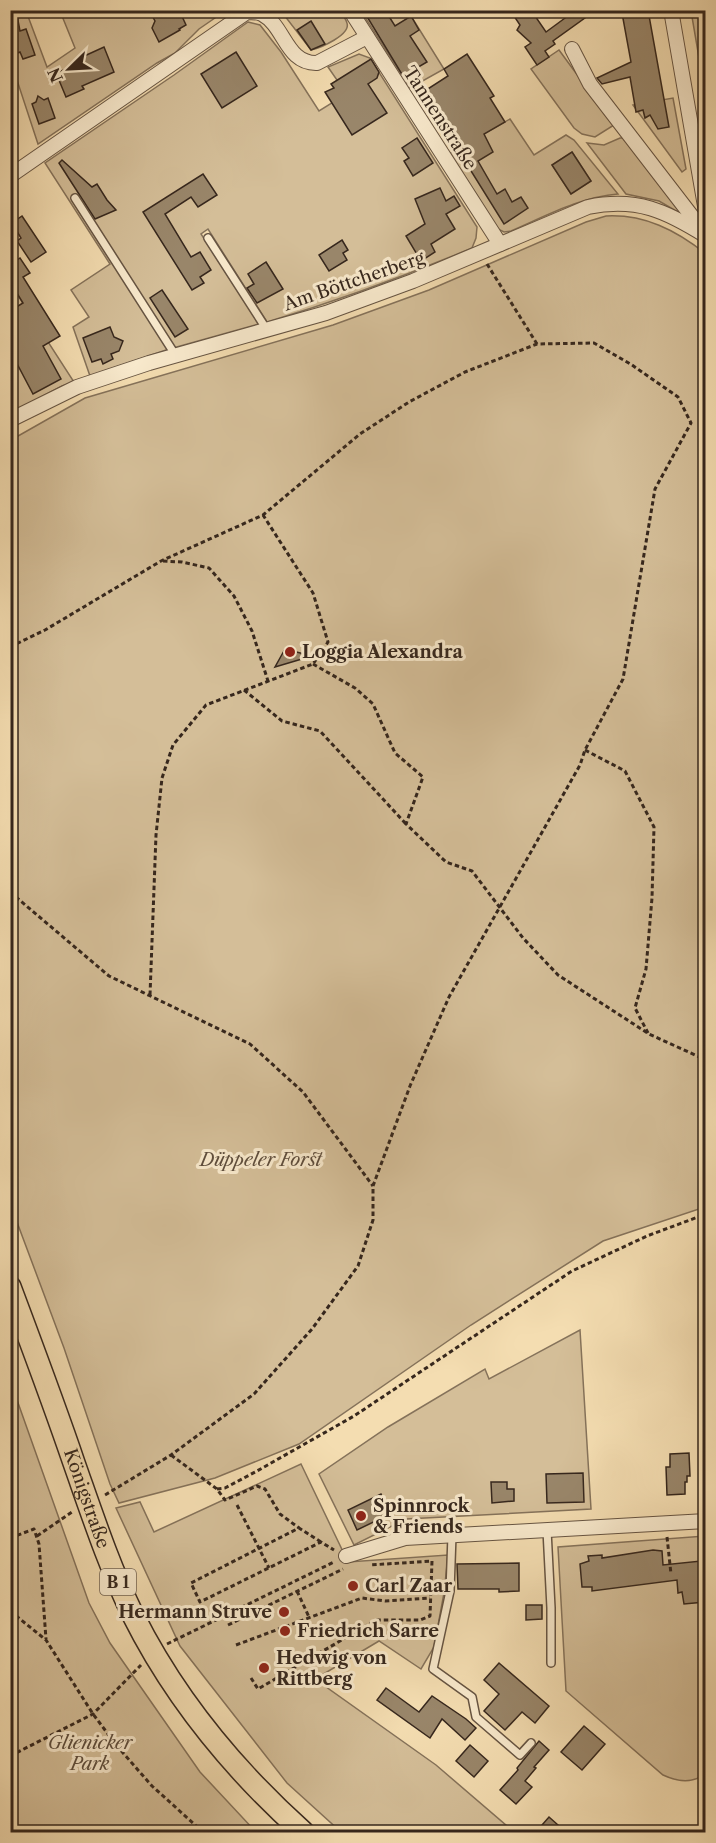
<svg xmlns="http://www.w3.org/2000/svg" width="716" height="1843" viewBox="0 0 716 1843" font-family="'Libre Caslon Text',serif">
<rect width="100%" height="100%" fill="#f4ddb1"/>
<filter id="stains"><feTurbulence type="fractalNoise" baseFrequency=".00333" numOctaves="4"/><feColorMatrix values="0 0 0 0 .2 0 0 0 0 .09 0 0 0 0 .02 0 0 0 .5 -.17"/></filter>
<radialGradient id="worn" r=".72"><stop offset=".6" stop-color="#630" stop-opacity="0"/><stop offset="1" stop-color="#630" stop-opacity=".3"/></radialGradient>
<g fill="#d4be98" stroke="#85725a" stroke-width="1.5" fill-rule="evenodd">
<path d="M 22,11 L 26,11 L 47,67 L 75,48 L 60,11 L 225,11 L 199,29 L 175,53 L 157,63 L 38,144 L 15,74 L 11,68 L 10,19 Z"/>
<path d="M 281,11 L 340,11 C 342,14 346,19 347,23 C 351,35 320,48 311,50 Z"/>
<path d="M 361,11 L 420,11 L 411,16 L 444,69 L 410,88 Z"/>
<path d="M 691,11 L 705,11 L 705,93 Z"/>
<path d="M 248,22 L 260,25 L 281,52 L 319,111 L 340,98 L 337,80 L 328,67 L 359,54 L 370,58 L 477,227 L 476,238 L 472,248 C 405,276 337,301 267,322 L 208,229 L 201,234 L 259,324 L 166,350 L 90,376 L 73,327 L 89,317 L 71,290 L 110,264 L 45,163 L 174,75 Z"/>
<path d="M 559,50 L 614,125 L 595,137 L 582,134 L 574,128 L 531,69 Z"/>
<path d="M 673,98 L 686,169 L 682,172 L 633,105 Z"/>
<path d="M 510,119 L 534,155 L 566,135 L 574,140 L 618,194 C 580,197 546,216 511,231 L 504,232 L 498,229 L 450,153 ZM 572,152 L 591,181 L 571,194 L 552,165 Z"/>
<path d="M 620,138 L 624,138 L 683,215 L 659,201 L 626,194 L 587,143 L 604,145 Z"/>
<path d="M 606,216 C 644,214 676,230 706,254 L 705,1207 L 603,1241 L 471,1325 L 299,1444 L 215,1478 L 119,1503 L 110,1484 L 64,1348 L 11,1206 L 11,440 L 85,398 L 333,325 L 429,290 L 586,222 Z"/>
<path d="M 10,283 L 74,382 L 62,386 L 11,413 Z"/>
<path d="M 580,1330 L 591,1509 L 406,1519 L 354,1545 L 319,1474 L 388,1427 L 485,1369 L 489,1379 Z"/>
<path d="M 11,1383 L 89,1603 L 110,1643 L 200,1772 L 256,1832 L 11,1832 Z"/>
<path d="M 301,1464 L 348,1562 L 448,1555 L 444,1593 L 434,1647 L 421,1669 L 379,1641 L 315,1679 L 436,1765 L 514,1832 L 341,1832 L 287,1783 L 180,1646 L 116,1508 L 140,1502 L 154,1532 Z"/>
<path d="M 705,1536 L 706,1773 C 693,1784 678,1782 663,1775 L 566,1691 L 558,1547 Z"/>
</g>
<g fill="#99866a" stroke="#36271d" stroke-width="1.5">
<path d="M 10,10 L 16,10 L 20,31 L 26,29 L 35,55 L 23,59 L 20,52 L 10,56 Z"/>
<path d="M 149,10 L 179,10 L 186,25 L 179,29 L 180,30 L 159,42 L 152,28 L 155,21 Z"/>
<path d="M 363,10 L 385,10 L 395,26 L 411,16 L 419,30 L 410,36 L 427,62 L 403,76 Z"/>
<path d="M 510,10 L 531,10 L 546,32 L 576,10 L 586,10 L 589,15 L 553,41 L 555,44 L 545,51 L 549,57 L 537,65 L 525,47 L 531,43 L 517,30 L 520,25 Z"/>
<path d="M 636,10 L 648,10 L 669,127 L 658,129 L 650,115 L 645,118 L 643,110 L 636,112 L 630,77 L 602,84 L 597,78 L 631,62 L 622,13 Z"/>
<path d="M 311,21 L 325,44 L 311,50 L 297,30 Z"/>
<path d="M 104,47 L 114,72 L 82,86 L 84,89 L 66,97 L 56,73 L 82,63 L 80,58 Z"/>
<path d="M 236,52 L 257,86 L 222,108 L 201,74 Z"/>
<path d="M 467,54 L 494,96 L 490,98 L 505,122 L 484,134 L 493,152 L 478,161 L 497,194 L 505,189 L 512,202 L 521,197 L 528,208 L 504,224 L 468,166 L 464,168 L 451,143 L 449,143 L 427,106 L 430,104 L 423,92 L 448,76 L 444,69 Z"/>
<path d="M 371,59 L 379,72 L 377,78 L 368,84 L 387,113 L 352,135 L 325,92 L 334,88 L 331,84 Z"/>
<path d="M 38,96 L 44,100 L 48,98 L 55,118 L 39,124 L 32,104 L 36,102 Z"/>
<path d="M 417,138 L 433,163 L 413,176 L 404,161 L 409,158 L 402,148 Z"/>
<path d="M 572,152 L 591,181 L 571,194 L 552,165 Z"/>
<path d="M 62,160 L 92,187 L 97,184 L 107,200 L 116,210 L 95,219 L 59,163 Z"/>
<path d="M 203,174 L 217,195 L 198,207 L 191,197 L 165,214 L 191,257 L 200,252 L 211,270 L 200,277 L 204,283 L 192,290 L 143,212 Z"/>
<path d="M 440,188 L 446,201 L 454,196 L 460,206 L 446,214 L 455,229 L 431,244 L 435,252 L 421,261 L 406,236 L 425,224 L 415,199 Z"/>
<path d="M 22,216 L 46,252 L 31,262 L 17,241 L 21,238 L 12,223 Z"/>
<path d="M 342,240 L 348,250 L 343,253 L 347,260 L 329,271 L 319,255 Z"/>
<path d="M 10,257 L 14,262 L 20,258 L 30,273 L 23,277 L 60,336 L 43,346 L 61,379 L 33,394 L 15,360 L 10,362 L 10,311 L 23,303 L 12,285 L 10,286 Z"/>
<path d="M 266,262 L 283,289 L 257,303 L 247,288 L 254,284 L 248,274 Z"/>
<path d="M 162,290 L 188,329 L 175,337 L 150,298 Z"/>
<path d="M 110,327 L 114,337 L 123,341 L 119,351 L 111,354 L 113,359 L 103,364 L 101,359 L 92,362 L 83,338 Z"/>
<path d="M 285,649 L 312,656 L 275,667 Z"/>
<path d="M 689,1453 L 690,1476 L 687,1476 L 687,1482 L 685,1482 L 685,1494 L 667,1495 L 666,1467 L 670,1467 L 670,1454 Z"/>
<path d="M 583,1473 L 584,1502 L 547,1503 L 546,1474 Z"/>
<path d="M 491,1482 L 507,1482 L 507,1489 L 514,1489 L 514,1501 L 492,1503 Z"/>
<path d="M 381,1494 L 390,1514 L 357,1530 L 348,1510 Z"/>
<path d="M 653,1550 L 662,1551 L 663,1565 L 701,1561 L 701,1566 L 705,1566 L 705,1602 L 684,1604 L 682,1592 L 678,1593 L 677,1580 L 592,1591 L 592,1587 L 582,1587 L 580,1564 L 589,1561 L 588,1556 L 602,1555 L 602,1558 Z"/>
<path d="M 519,1563 L 519,1591 L 499,1592 L 499,1589 L 458,1589 L 457,1564 Z"/>
<path d="M 526,1605 L 542,1605 L 542,1619 L 526,1620 Z"/>
<path d="M 499,1663 L 549,1706 L 535,1723 L 522,1712 L 505,1730 L 484,1711 L 499,1694 L 484,1680 Z"/>
<path d="M 386,1688 L 419,1712 L 432,1696 L 466,1719 L 476,1728 L 465,1740 L 442,1719 L 430,1738 L 377,1700 Z"/>
<path d="M 584,1726 L 605,1744 L 582,1770 L 561,1752 Z"/>
<path d="M 539,1741 L 549,1750 L 534,1767 L 536,1768 L 525,1781 L 532,1787 L 516,1804 L 500,1790 L 518,1770 L 517,1768 Z"/>
<path d="M 470,1745 L 488,1761 L 474,1777 L 456,1761 Z"/>
<path d="M 549,1817 L 567,1833 L 535,1833 Z"/>
</g>
<g fill="none" stroke-linecap="round" stroke-linejoin="round">
<g stroke="#665442" stroke-width="10">
<g id="service">
<path d="M 75,198 L 176,356"/>
<path d="M 208,238 L 267,330"/>
<path d="M 547,1530 L 551,1608 L 551,1663"/>
<path d="M 452,1535 L 450,1591 L 433,1669 L 472,1697 L 476,1717 L 520,1755 L 531,1743"/>
</g>
</g>
<g stroke="#665442" stroke-width="16">
<g id="minor">
<path d="M 350,10 L 500,244"/>
<path d="M 671,10 L 706,212"/>
<path d="M 572,49 L 590,84 L 704,232"/>
<path d="M 10,176 L 247,12 C 252,12 258,12 262,14 C 285,26 286,64 317,63 L 367,37"/>
<path d="M 10,420 L 77,387 L 149,363 L 326,313 L 413,281 L 588,207 C 637,197 666,211 706,236"/>
<path d="M 346,1556 L 405,1538 L 706,1521"/>
</g>
</g>
<g stroke="#36271d" stroke-width="24">
<g id="primary">
<path id="s1" d="M 10,1287 C 32,1346 54,1404 74,1463 C 92,1514 109,1566 133,1615 C 175,1699 234,1770 303,1832"/>
</g>
</g>
<g stroke="#36271d" stroke-width="3" stroke-dasharray="4.5 3" stroke-linecap="butt">
<path d="M 487,264 L 537,344"/>
<path d="M 163,561 L 182,562 L 209,568 L 234,596 L 252,631 L 268,681"/>
<path d="M 10,647 L 45,630 L 161,561 L 263,515 L 360,434 L 409,402 L 465,372 L 537,344 L 594,343 L 632,365 L 678,397 L 691,423 L 655,489 L 623,679 L 585,750 L 580,765 L 449,997 L 410,1086 L 373,1186 L 373,1220 L 358,1266 L 312,1329 L 254,1394 L 171,1455 L 105,1495"/>
<path d="M 313,664 L 355,688 L 373,704 L 395,753 L 423,777 L 406,824 L 446,862 L 472,871 L 523,938 L 558,975 L 649,1034 L 706,1060"/>
<path d="M 244,690 L 282,721 L 320,731 L 406,824"/>
<path d="M 585,750 L 625,771 L 654,827 L 652,898 L 646,969 L 635,1008 L 648,1033"/>
<path d="M 10,892 L 109,976 L 250,1044 L 303,1092 L 373,1186"/>
<path d="M 150,995 L 156,835 L 162,778 L 173,745 L 206,705 L 313,664 L 328,642 L 313,593 L 263,515"/>
<path d="M 171,1455 L 217,1489 L 225,1500 L 257,1486 L 265,1489 L 280,1514 L 299,1528"/>
<path d="M 217,1489 L 225,1488 L 257,1471 L 354,1416 L 572,1271 L 647,1236 L 706,1214"/>
<path d="M 237,1505 L 269,1568"/>
<path d="M 37,1536 L 72,1512"/>
<path d="M 667,1537 L 671,1574"/>
<path d="M 10,1538 L 34,1529 L 39,1544 L 46,1639"/>
<path d="M 321,1542 L 299,1528 L 191,1583 L 200,1602 L 321,1542 L 334,1550"/>
<path d="M 297,1591 L 309,1617"/>
<path d="M 10,1611 L 46,1640 L 93,1714 L 117,1746 L 152,1786 L 203,1832"/>
<path d="M 228,1625 L 343,1569"/>
<path d="M 167,1644 L 334,1562"/>
<path d="M 236,1645 L 362,1598 L 385,1601 L 430,1598"/>
<path d="M 251,1678 L 258,1689 L 376,1620 L 420,1620 L 430,1616 L 432,1561 L 370,1565"/>
<path d="M 10,1756 L 93,1714 L 141,1665"/>
</g>
<use href="#service" stroke="#f8e9cc" stroke-width="7"/>
<use href="#minor" stroke="#f8e9cc" stroke-width="14"/>
<use href="#primary" stroke="#f4ddb1" stroke-width="21"/>
</g>
<g fill="#8f2418" stroke="#f8e9cc" stroke-width="2">
<circle cx="290" cy="652" r="6"/>
<circle cx="361" cy="1516" r="6"/>
<circle cx="353" cy="1586" r="6"/>
<circle cx="284" cy="1612" r="6"/>
<circle cx="285" cy="1631" r="6"/>
<circle cx="264" cy="1668" r="6"/>
</g>
<g text-anchor="middle" dominant-baseline="central" stroke-width="6" stroke-linejoin="round" paint-order="stroke">
<rect fill="#f8e9cc" stroke="#706152" stroke-width="1.5" x="100" y="1569" width="36" height="26" rx="4.5"/>
<g font-size="16" font-weight="bold" fill="#36271d">
<text x="118" y="1582">B 1</text>
</g>
<g font-size="18" fill="#36271d" stroke="#f8e9cc">
<text transform="translate(440 118) rotate(57)">Tannenstraße</text>
<text transform="translate(354 281) rotate(-19)">Am Böttcherberg</text>
<text stroke="none"><textPath href="#s1" startOffset="225">Königstraße</textPath></text>
</g>
<g font-size="18" font-weight="bold" fill="#36271d" stroke="#f8e9cc" text-anchor="start">
<text x="302" y="652">Loggia Alexandra</text>
<text x="373" y="1506">Spinnrock<tspan x="373" dy="21">&amp; Friends</tspan></text>
<text x="365" y="1586">Carl Zaar</text>
<text x="272" y="1612" text-anchor="end">Hermann Struve</text>
<text x="297" y="1631">Friedrich Sarre</text>
<text x="276" y="1658">Hedwig von<tspan x="276" dy="21">Rittberg</tspan></text>
</g>
<g font-size="18" font-style="italic" fill="#5e4d3c" stroke="#f8e9cc">
<text x="261" y="1160">Düppeler Forst</text>
<text x="90" y="1743">Glienicker<tspan x="90" dy="21">Park</tspan></text>
</g>
</g>
<rect width="716" height="1843" fill="none" stroke="#f4ddb1" stroke-width="36"/>
<rect x="12" y="12" width="692" height="1819" fill="none" stroke="#36271d" stroke-width="3"/>
<rect x="18" y="18" width="680" height="1807" fill="none" stroke="#36271d" stroke-width="1.5"/>
<g transform="translate(69 69) rotate(246)" stroke="#f8e9cc" stroke-width="4.5" paint-order="stroke">
<path d="M0-4.5L10 22L0 15L-10 22Z" fill="#36271d"/>
<text y="-9" font-size="16" font-weight="bold" text-anchor="middle" fill="#36271d">N</text>
</g>
<rect width="100%" height="100%" filter="url(#stains)"/>
<rect width="100%" height="100%" fill="url(#worn)"/>
</svg>
